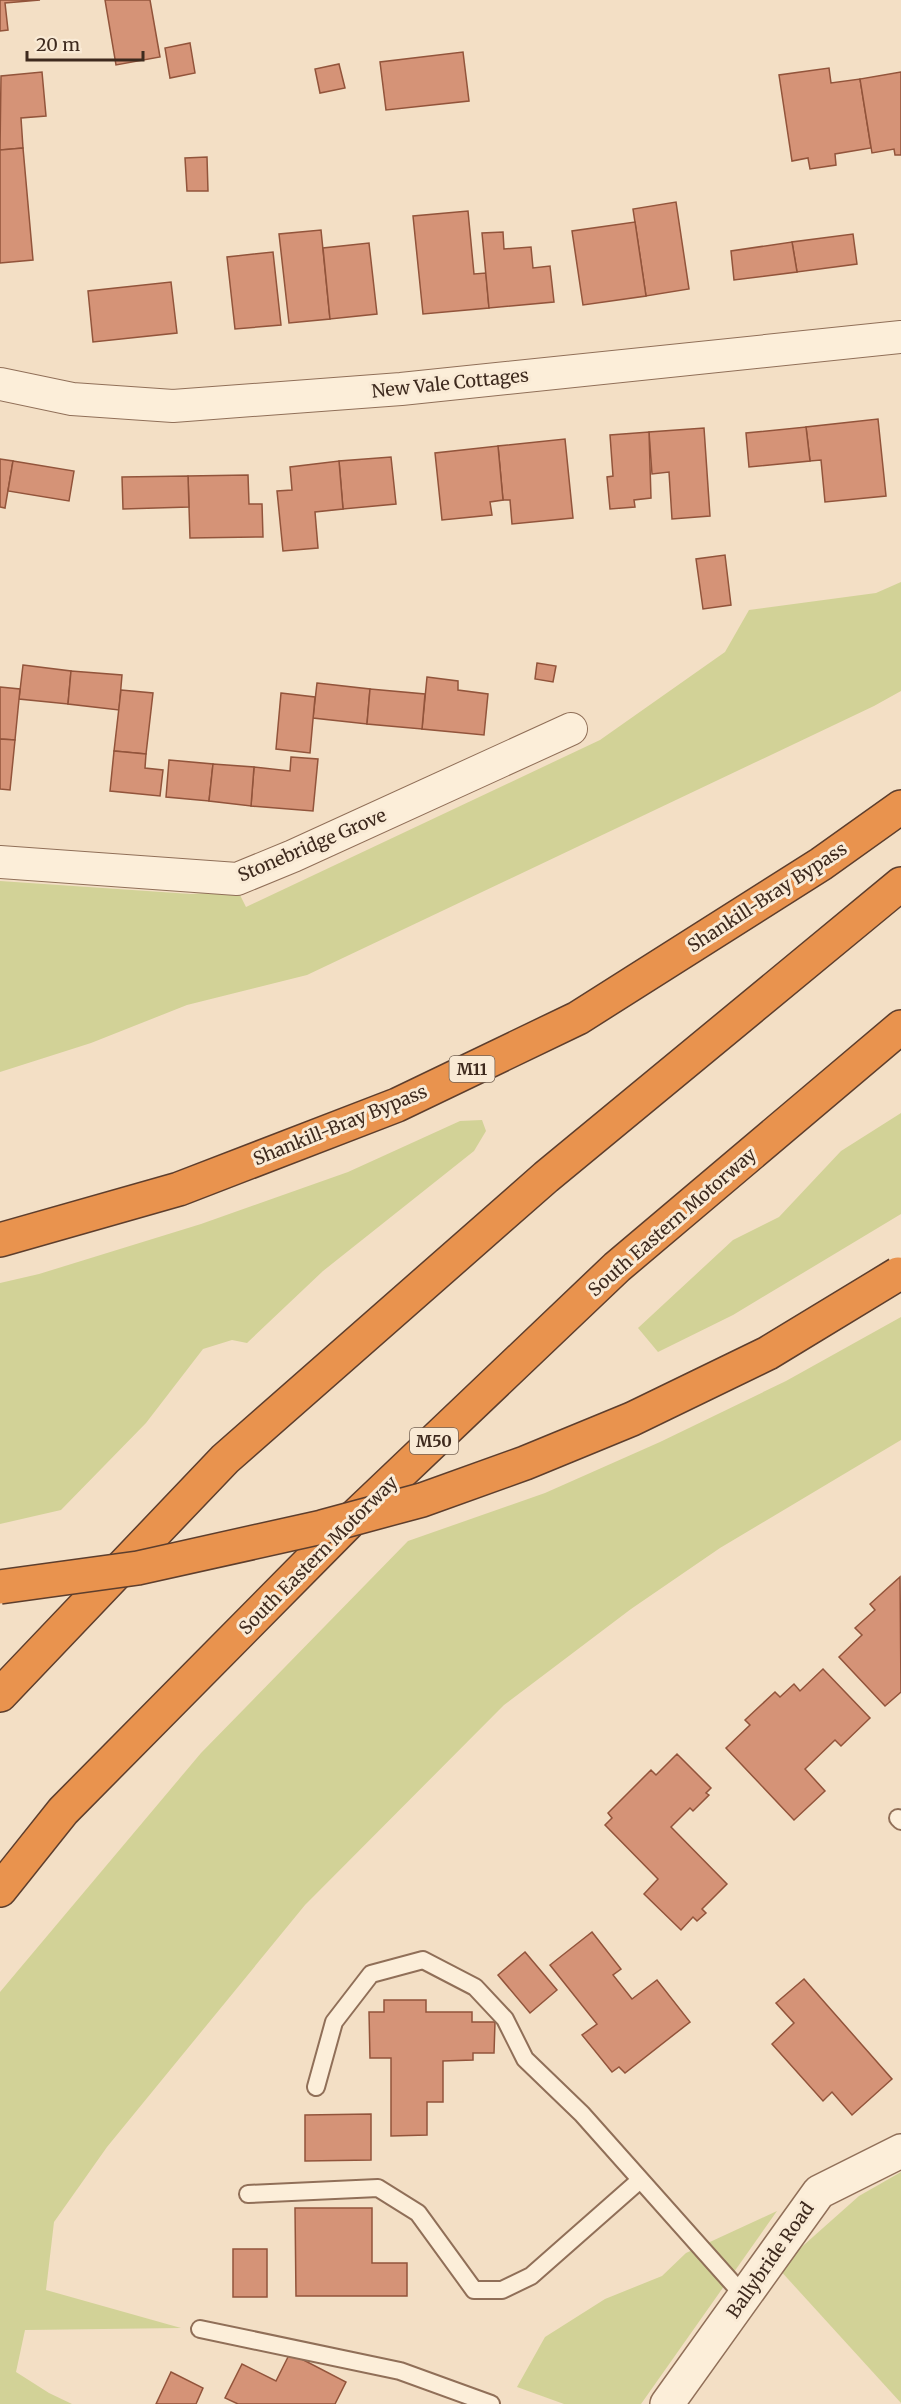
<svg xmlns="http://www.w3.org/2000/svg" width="901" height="2404" viewBox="0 0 901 2404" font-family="Merriweather,serif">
<rect width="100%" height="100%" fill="#f3dfc5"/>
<g fill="#d2d297">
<path d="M 901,582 L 901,691 L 874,706 L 307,975 L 187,1005 L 91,1043 L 0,1072 L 0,881 L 191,894 L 238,891 L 246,907 L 600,740 L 725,652 L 749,610 L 876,593 Z"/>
<path d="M 901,1113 L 901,1214 L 733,1315 L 658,1352 L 638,1328 L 733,1240 L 779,1217 L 841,1151 Z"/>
<path d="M 482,1120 L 486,1131 L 474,1151 L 323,1271 L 247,1343 L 232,1340 L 203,1349 L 146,1423 L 61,1510 L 0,1524 L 0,1283 L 39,1274 L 201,1224 L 348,1172 L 460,1121 Z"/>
<path d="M 901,1317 L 901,1440 L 720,1548 L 631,1609 L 504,1705 L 305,1905 L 107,2147 L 54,2222 L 46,2290 L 181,2328 L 25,2330 L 16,2372 L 49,2393 L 72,2404 L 0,2404 L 0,1992 L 201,1753 L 408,1541 L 545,1493 L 660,1442 L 786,1381 Z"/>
<path d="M 901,2172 L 901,2403 L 778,2268 L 859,2196 Z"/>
<path d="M 777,2211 L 641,2404 L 564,2404 L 517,2387 L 545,2337 L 605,2299 L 662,2276 L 686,2253 Z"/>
</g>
<g fill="#d59377" stroke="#92543b" stroke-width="1.5">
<path d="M 0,0 L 40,0 L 5,3 L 8,30 L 0,31 Z"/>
<path d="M 105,0 L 150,0 L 160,57 L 116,65 Z"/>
<path d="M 190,43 L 195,73 L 170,78 L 165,48 Z"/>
<path d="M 463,52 L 469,101 L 386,110 L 380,62 Z"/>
<path d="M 339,64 L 345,88 L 320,93 L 315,69 Z"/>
<path d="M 829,68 L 831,83 L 860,79 L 871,148 L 835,154 L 836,165 L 810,169 L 808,158 L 792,161 L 779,75 Z"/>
<path d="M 42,72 L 46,116 L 21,118 L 23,148 L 0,150 L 1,76 Z"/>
<path d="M 901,72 L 901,155 L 895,155 L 894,149 L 872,153 L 860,79 Z"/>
<path d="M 23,148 L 33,260 L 0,263 L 0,150 Z"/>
<path d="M 207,157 L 208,191 L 187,191 L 185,158 Z"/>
<path d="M 676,202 L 689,289 L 646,296 L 633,209 Z"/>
<path d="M 468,211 L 474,274 L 486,273 L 489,308 L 423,314 L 413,216 Z"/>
<path d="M 635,222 L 646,296 L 583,305 L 572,231 Z"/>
<path d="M 321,230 L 330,319 L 289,323 L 279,234 Z"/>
<path d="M 503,232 L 504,249 L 531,247 L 533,268 L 550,266 L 554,302 L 489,308 L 482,233 Z"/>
<path d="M 853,234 L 857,264 L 797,272 L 792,242 Z"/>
<path d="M 792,242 L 797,272 L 734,280 L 731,251 Z"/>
<path d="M 369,243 L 377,314 L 330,319 L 323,248 Z"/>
<path d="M 273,252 L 281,325 L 235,329 L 227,257 Z"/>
<path d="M 171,282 L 177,333 L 93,342 L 88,291 Z"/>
<path d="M 878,419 L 886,496 L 825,502 L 821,460 L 810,461 L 806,427 Z"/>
<path d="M 806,427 L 810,461 L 749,467 L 746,433 Z"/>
<path d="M 704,428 L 710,516 L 672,519 L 669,472 L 652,474 L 649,432 Z"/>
<path d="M 649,432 L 651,498 L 634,500 L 635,507 L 610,509 L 607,477 L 613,476 L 610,435 Z"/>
<path d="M 565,439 L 573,518 L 512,524 L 510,500 L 503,500 L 498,446 Z"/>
<path d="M 498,446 L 503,500 L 490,502 L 492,515 L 442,520 L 435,453 Z"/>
<path d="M 391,457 L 396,504 L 343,509 L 339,461 Z"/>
<path d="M 0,459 L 13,461 L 5,508 L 0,507 Z"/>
<path d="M 13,461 L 74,471 L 69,501 L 8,491 Z"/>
<path d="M 339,461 L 343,509 L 315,512 L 318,548 L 283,551 L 277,491 L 292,490 L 290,467 Z"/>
<path d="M 248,475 L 249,504 L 262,504 L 263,537 L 190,538 L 188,476 Z"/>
<path d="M 188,476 L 189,507 L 123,509 L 122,477 Z"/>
<path d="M 725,555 L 731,605 L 703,609 L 696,559 Z"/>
<path d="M 537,663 L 556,666 L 553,682 L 535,679 Z"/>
<path d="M 23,665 L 71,671 L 68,704 L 19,699 Z"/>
<path d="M 71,671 L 122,675 L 119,710 L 68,704 Z"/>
<path d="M 427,677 L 458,681 L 458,690 L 488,694 L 484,735 L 422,729 Z"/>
<path d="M 317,683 L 370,689 L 367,724 L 313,718 Z"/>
<path d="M 0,687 L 20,689 L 15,740 L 0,739 Z"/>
<path d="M 370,689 L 425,694 L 422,729 L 367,724 Z"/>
<path d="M 121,690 L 153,693 L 146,754 L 114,751 Z"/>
<path d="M 281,693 L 315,697 L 310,753 L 276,749 Z"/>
<path d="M 0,739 L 15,740 L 10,790 L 0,789 Z"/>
<path d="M 114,751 L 146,754 L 145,768 L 163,770 L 160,796 L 110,791 Z"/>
<path d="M 291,757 L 318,759 L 313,811 L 251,806 L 254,767 L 290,771 Z"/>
<path d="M 169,760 L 213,764 L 209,801 L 166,797 Z"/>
<path d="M 213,764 L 254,767 L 251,806 L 209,801 Z"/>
<path d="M 900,1577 L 901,1692 L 885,1706 L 839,1657 L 862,1635 L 855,1628 L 875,1610 L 870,1604 Z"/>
<path d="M 823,1669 L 870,1718 L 841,1746 L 835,1740 L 805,1769 L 825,1791 L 794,1820 L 726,1748 L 750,1725 L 745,1720 L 775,1692 L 780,1697 L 794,1684 L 800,1691 Z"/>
<path d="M 677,1754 L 711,1788 L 706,1793 L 709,1795 L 693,1811 L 690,1808 L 671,1827 L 727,1884 L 702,1909 L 706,1913 L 697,1921 L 693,1917 L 681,1930 L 644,1894 L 658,1879 L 605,1825 L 612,1818 L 608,1813 L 651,1770 L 656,1775 Z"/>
<path d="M 592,1932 L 621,1969 L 613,1975 L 632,1999 L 657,1980 L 690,2022 L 625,2073 L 619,2067 L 612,2072 L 582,2035 L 597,2024 L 550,1965 Z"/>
<path d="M 525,1952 L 557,1990 L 530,2013 L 498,1975 Z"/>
<path d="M 804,1979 L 892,2079 L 852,2115 L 832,2092 L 823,2101 L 772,2044 L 794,2023 L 776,2003 Z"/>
<path d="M 384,2000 L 426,2000 L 426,2012 L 472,2012 L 472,2022 L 495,2022 L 494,2053 L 473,2053 L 473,2060 L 443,2061 L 443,2102 L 427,2102 L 427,2135 L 391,2136 L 391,2058 L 370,2058 L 369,2012 L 384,2012 Z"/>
<path d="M 371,2114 L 371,2160 L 305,2161 L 305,2115 Z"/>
<path d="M 295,2208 L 372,2208 L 372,2263 L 407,2263 L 407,2296 L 296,2296 Z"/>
<rect x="233" y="2249" width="34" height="48"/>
<path d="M 290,2353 L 346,2382 L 335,2404 L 238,2404 L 225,2398 L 242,2364 L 276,2381 Z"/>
<path d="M 171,2372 L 203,2388 L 196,2404 L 156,2404 Z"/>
</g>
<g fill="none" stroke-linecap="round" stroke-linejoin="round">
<g stroke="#906f58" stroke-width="20">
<g id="service">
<path d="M 898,1818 L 901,1821"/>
<path d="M 316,2087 L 334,2022 L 371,1974 L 423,1960 L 475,1987 L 505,2019 L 525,2059 L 582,2114 L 744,2296"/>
<path d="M 248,2194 L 378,2188 L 418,2213 L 474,2290 L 502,2290 L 531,2276 L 640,2180"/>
<path d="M 200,2329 L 400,2371 L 491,2404"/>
</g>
</g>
<g stroke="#906f58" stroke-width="34">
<g id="minor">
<path d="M 0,384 L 72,399 L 173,406 L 401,389 L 901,337"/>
<path d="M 0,862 L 237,879 L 293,856 L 571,729"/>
</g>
</g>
<g stroke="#906f58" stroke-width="36">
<path id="tertiary" d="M 667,2404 L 819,2192 L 901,2151"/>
</g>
<g stroke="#5d3e2d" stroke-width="36">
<g id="motorway">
<path d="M 0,1240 L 179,1189 L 397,1105 L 578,1018 L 821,864 L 901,807"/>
<path d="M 0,1695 L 225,1459 L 546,1177 L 901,884"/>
<path d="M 0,1890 L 63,1811 L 348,1523 L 617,1267 L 901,1027"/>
</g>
</g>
<use href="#service" stroke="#fceed9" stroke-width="16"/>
<use href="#minor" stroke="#fceed9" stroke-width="32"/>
<use href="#tertiary" stroke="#fceed9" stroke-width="33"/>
<use href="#motorway" stroke="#e9934e" stroke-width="33"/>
<g stroke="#5d3e2d" stroke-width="36" stroke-linecap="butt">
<path id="motorway-bridge" d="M 0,1587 L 138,1568 L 322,1527 L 422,1500 L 525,1463 L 632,1419 L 768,1353 L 898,1274"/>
</g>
<use href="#motorway-bridge" stroke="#e9934e" stroke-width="33"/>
</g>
<g text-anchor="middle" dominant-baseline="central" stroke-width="6" stroke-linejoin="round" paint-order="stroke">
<g fill="#f9ead5" stroke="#766455" stroke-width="1.5">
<rect x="449.5" y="1056" width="45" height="26" rx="4.5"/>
<rect x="410" y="1428" width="48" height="26" rx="4.5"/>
</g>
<g font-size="16" font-weight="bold" fill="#3e2a1e">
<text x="472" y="1069">M11</text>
<text x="434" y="1441">M50</text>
</g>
<g font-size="18" fill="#3e2a1e" stroke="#f9ead5">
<text transform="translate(450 383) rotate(-6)">New Vale Cottages</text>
<text transform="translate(312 845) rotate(-23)">Stonebridge Grove</text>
<text transform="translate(767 897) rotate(-33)">Shankill-Bray Bypass</text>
<text transform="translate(340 1125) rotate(-22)">Shankill-Bray Bypass</text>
<text transform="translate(672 1222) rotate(-41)">South Eastern Motorway</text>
<text transform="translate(318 1555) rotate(-45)">South Eastern Motorway</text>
<text transform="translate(770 2260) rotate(-55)">Ballybride Road</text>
</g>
</g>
<path d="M27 51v9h116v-9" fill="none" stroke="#3e2a1e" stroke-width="3"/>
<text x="36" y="51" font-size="18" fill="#3e2a1e" stroke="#f9ead5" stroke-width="4.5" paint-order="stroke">20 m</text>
</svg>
